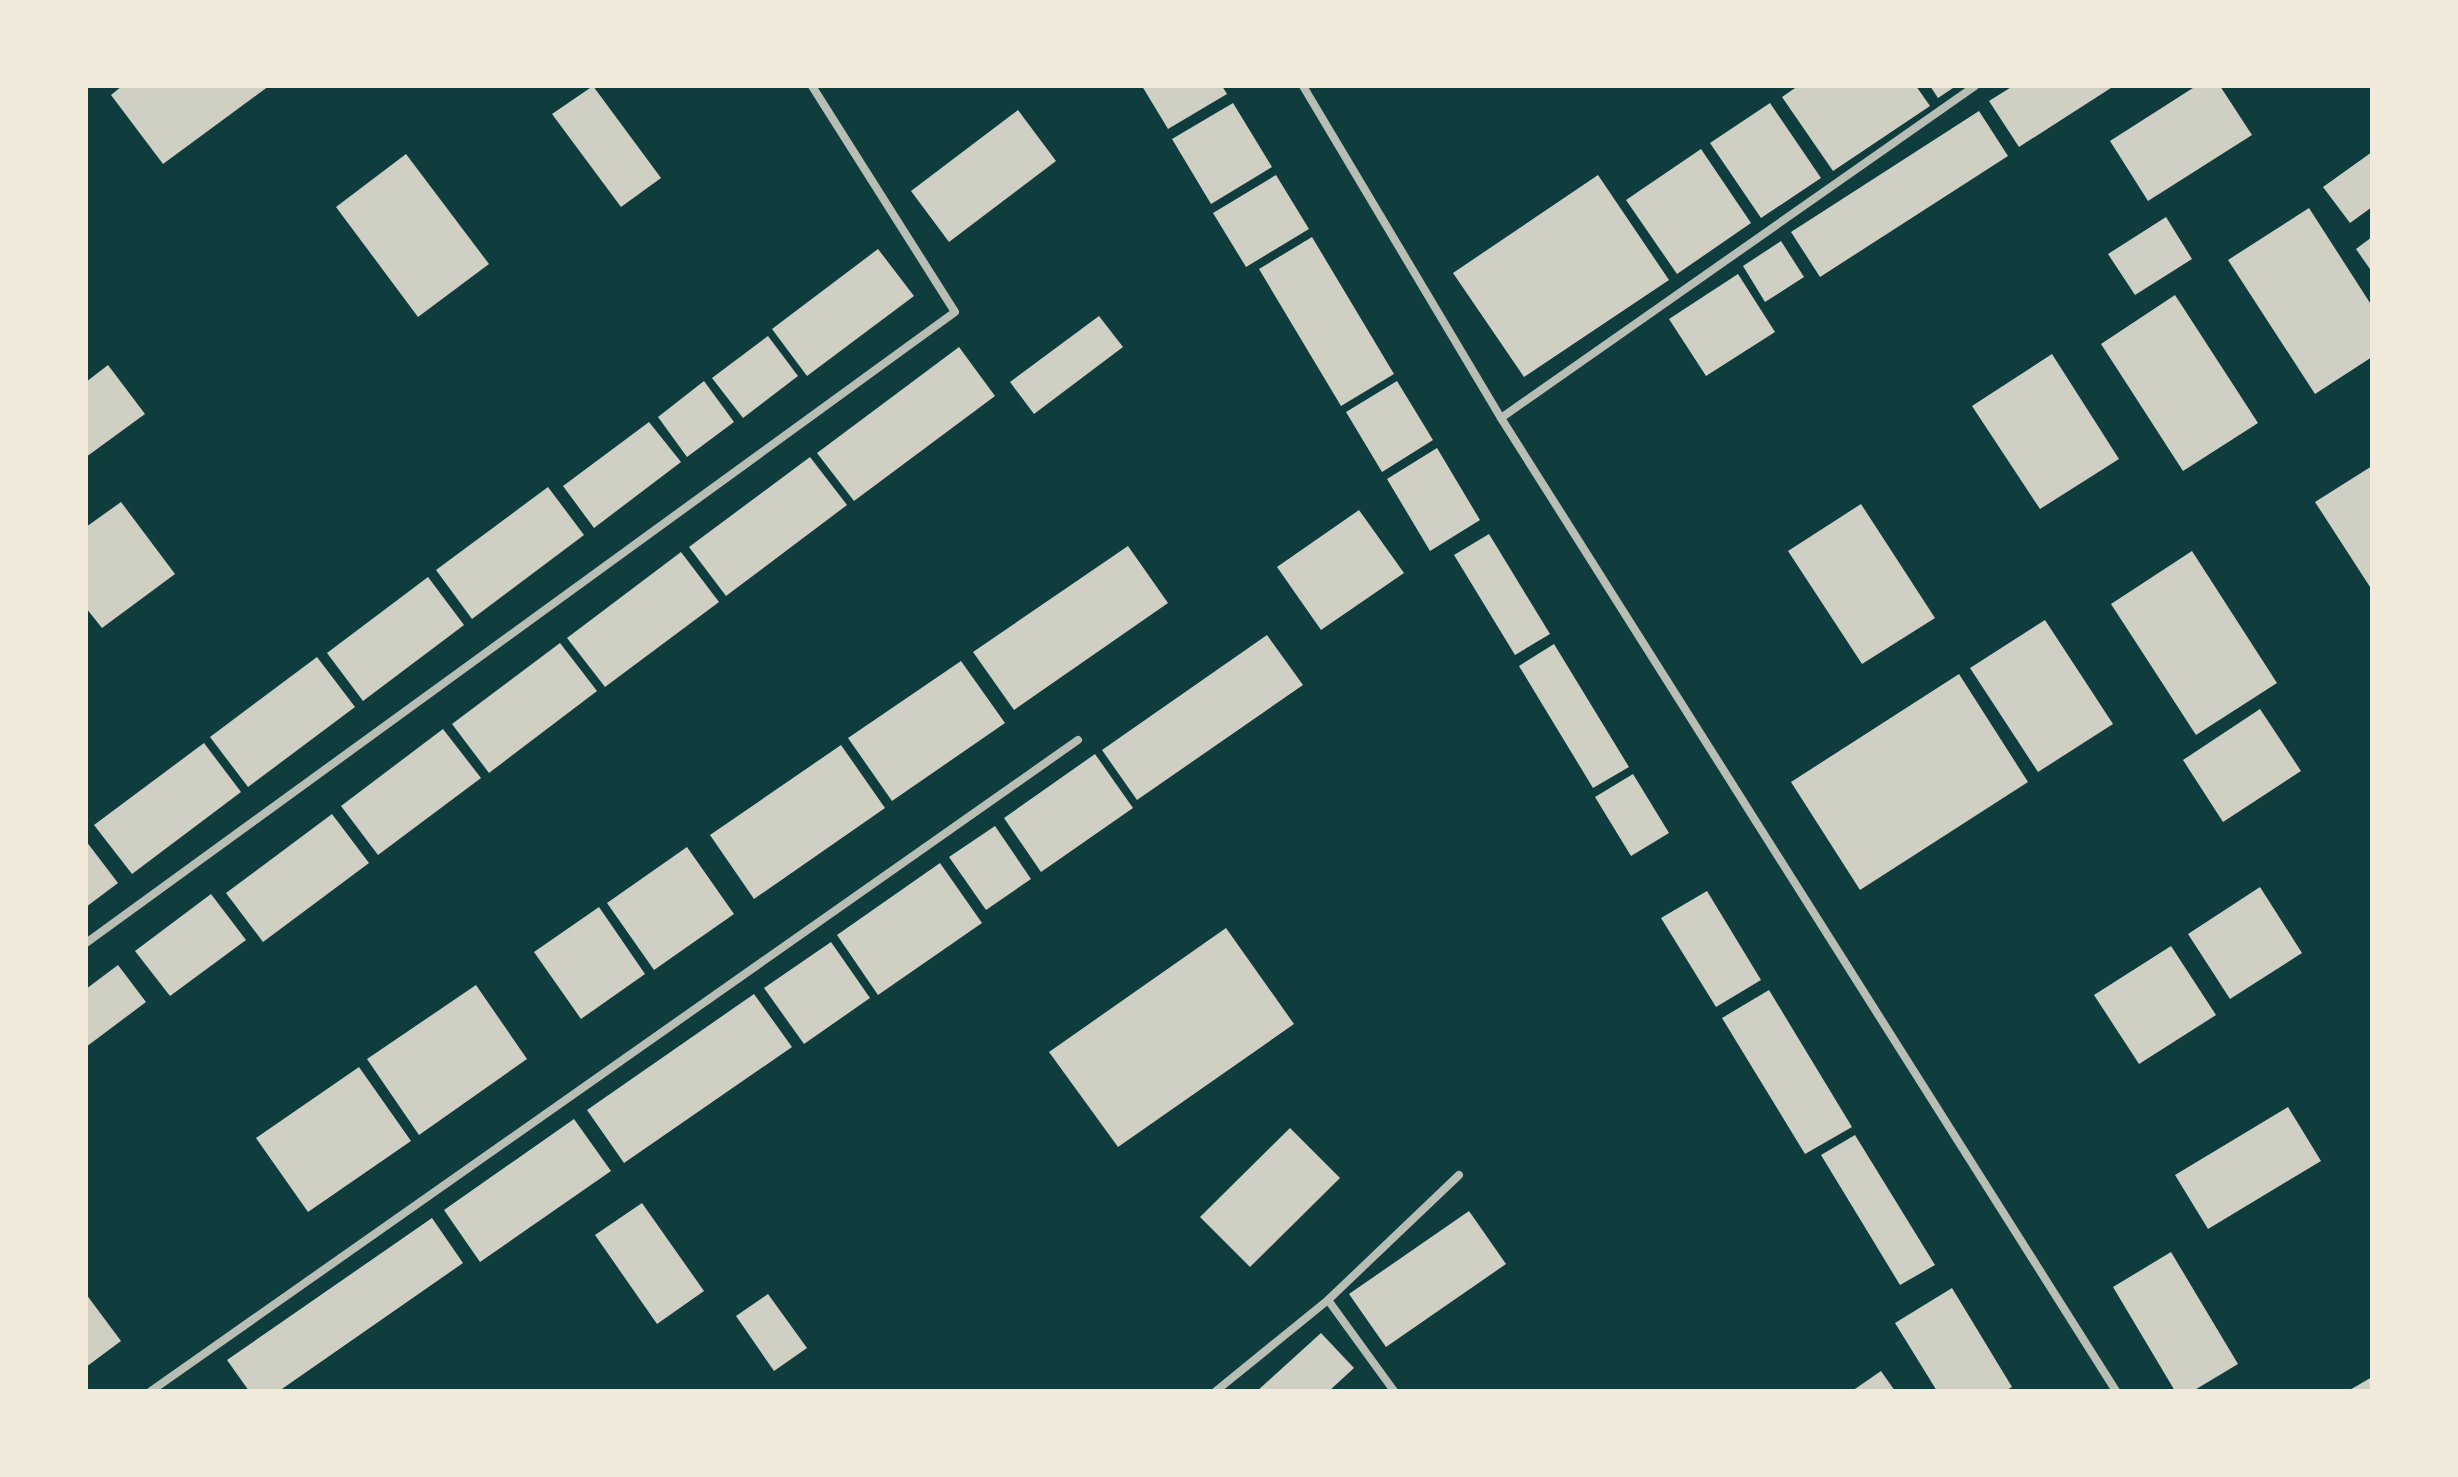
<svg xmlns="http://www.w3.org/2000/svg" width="2458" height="1477" viewBox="0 0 2458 1477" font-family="'DM Sans',sans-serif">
<rect width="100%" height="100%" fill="#0f3d3e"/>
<g fill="#cfcfc3">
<path d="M 122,86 L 269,86 L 163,164 L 111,95 Z"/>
<path d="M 593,86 L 661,178 L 621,207 L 552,114 Z"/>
<path d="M 1142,86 L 1222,86 L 1227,94 L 1168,129 Z"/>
<path d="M 1798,86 L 1916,86 L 1930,106 L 1833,171 L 1782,97 Z"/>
<path d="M 1930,86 L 1956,86 L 1938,98 Z"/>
<path d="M 2013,86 L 2114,86 L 2019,147 L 1989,101 Z"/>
<path d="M 2196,86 L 2220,86 L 2252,135 L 2148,201 L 2110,141 Z"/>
<path d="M 1233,103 L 1272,167 L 1211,204 L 1172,139 Z"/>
<path d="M 1770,103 L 1821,178 L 1761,218 L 1710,143 Z"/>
<path d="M 1018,110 L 1056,161 L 949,242 L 911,191 Z"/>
<path d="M 1979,111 L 2008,156 L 1820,277 L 1791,232 Z"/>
<path d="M 1701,149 L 1751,223 L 1677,274 L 1626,200 Z"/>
<path d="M 2372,152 L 2372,207 L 2350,223 L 2323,187 Z"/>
<path d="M 406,154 L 489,264 L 418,317 L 336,207 Z"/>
<path d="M 1276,175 L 1309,229 L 1246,267 L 1213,213 Z"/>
<path d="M 1598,175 L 1669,280 L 1524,377 L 1453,273 Z"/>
<path d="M 2309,208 L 2372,306 L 2372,357 L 2315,394 L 2228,260 Z"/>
<path d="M 2166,217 L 2192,259 L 2135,295 L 2108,254 Z"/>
<path d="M 1312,237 L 1394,374 L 1341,406 L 1259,269 Z"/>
<path d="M 2372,237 L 2372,272 L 2356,249 Z"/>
<path d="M 1781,241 L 1804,277 L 1765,302 L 1743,266 Z"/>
<path d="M 878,249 L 914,296 L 807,376 L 772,329 Z"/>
<path d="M 1738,274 L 1775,332 L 1706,376 L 1669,319 Z"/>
<path d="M 2175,295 L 2258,423 L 2183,471 L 2101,344 Z"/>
<path d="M 1099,316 L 1123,347 L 1034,414 L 1010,382 Z"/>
<path d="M 768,336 L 798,376 L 743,418 L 712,378 Z"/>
<path d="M 959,347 L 995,396 L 854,501 L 817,453 Z"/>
<path d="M 2052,354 L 2119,459 L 2040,509 L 1972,406 Z"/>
<path d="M 108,365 L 145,414 L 86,457 L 86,382 Z"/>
<path d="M 704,381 L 734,422 L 687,457 L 658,417 Z"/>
<path d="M 1397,381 L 1433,440 L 1382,472 L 1346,412 Z"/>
<path d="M 649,422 L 681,462 L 594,528 L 563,486 Z"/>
<path d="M 1437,448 L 1480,520 L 1430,551 L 1387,479 Z"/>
<path d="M 810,457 L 847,505 L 726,596 L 689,547 Z"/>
<path d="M 2372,466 L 2372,590 L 2315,502 Z"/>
<path d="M 548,487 L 584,535 L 472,619 L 436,570 Z"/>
<path d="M 121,502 L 175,574 L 102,628 L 86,608 L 86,527 Z"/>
<path d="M 1861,504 L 1935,618 L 1862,664 L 1788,551 Z"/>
<path d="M 1359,510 L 1404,573 L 1321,630 L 1277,567 Z"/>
<path d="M 1489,534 L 1550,634 L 1515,655 L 1454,555 Z"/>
<path d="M 1128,546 L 1168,603 L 1014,710 L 973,652 Z"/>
<path d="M 2192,551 L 2277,683 L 2196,735 L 2111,604 Z"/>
<path d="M 681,552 L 719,602 L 605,687 L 567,638 Z"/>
<path d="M 428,577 L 464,625 L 363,701 L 327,653 Z"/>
<path d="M 2045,620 L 2113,724 L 2038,772 L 1970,668 Z"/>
<path d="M 1267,635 L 1303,685 L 1137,800 L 1102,750 Z"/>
<path d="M 560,643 L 597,691 L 489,773 L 452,724 Z"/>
<path d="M 1554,644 L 1629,767 L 1593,788 L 1519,666 Z"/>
<path d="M 317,657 L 355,707 L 248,787 L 210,737 Z"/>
<path d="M 961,661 L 1005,723 L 892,801 L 848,738 Z"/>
<path d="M 1959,674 L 2028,782 L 1860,890 L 1791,782 Z"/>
<path d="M 2260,709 L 2301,771 L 2223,822 L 2183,760 Z"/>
<path d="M 443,729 L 481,778 L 378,855 L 341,806 Z"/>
<path d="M 204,743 L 241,792 L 132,874 L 94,825 Z"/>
<path d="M 841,745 L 885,808 L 754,899 L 710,835 Z"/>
<path d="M 1095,754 L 1133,808 L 1041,872 L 1004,818 Z"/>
<path d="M 1633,774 L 1669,833 L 1631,856 L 1595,797 Z"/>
<path d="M 332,814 L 369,863 L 263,942 L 226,893 Z"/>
<path d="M 995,826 L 1031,879 L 986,910 L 949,857 Z"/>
<path d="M 86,841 L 118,883 L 86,907 Z"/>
<path d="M 687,847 L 734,914 L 654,970 L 607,903 Z"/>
<path d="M 940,863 L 982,923 L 878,995 L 837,935 Z"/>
<path d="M 2260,887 L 2302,953 L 2230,999 L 2188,934 Z"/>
<path d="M 1707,891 L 1761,980 L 1716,1007 L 1661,918 Z"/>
<path d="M 211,894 L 246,940 L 170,996 L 135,951 Z"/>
<path d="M 599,907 L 645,974 L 581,1019 L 534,952 Z"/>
<path d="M 1226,928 L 1294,1024 L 1118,1147 L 1049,1052 Z"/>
<path d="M 831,942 L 870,998 L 804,1044 L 764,988 Z"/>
<path d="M 2171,946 L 2216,1015 L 2139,1064 L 2094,995 Z"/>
<path d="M 118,965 L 146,1002 L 86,1047 L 86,989 Z"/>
<path d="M 476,985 L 527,1059 L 419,1135 L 367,1059 Z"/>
<path d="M 1769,990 L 1852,1127 L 1805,1154 L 1722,1018 Z"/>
<path d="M 754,994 L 792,1047 L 624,1163 L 587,1110 Z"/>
<path d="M 359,1067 L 411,1141 L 308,1212 L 256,1138 Z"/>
<path d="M 2288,1107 L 2321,1161 L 2208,1229 L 2175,1175 Z"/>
<path d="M 574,1119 L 611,1171 L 480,1262 L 444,1210 Z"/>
<path d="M 1290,1128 L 1340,1178 L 1250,1267 L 1200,1217 Z"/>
<path d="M 1855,1135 L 1935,1265 L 1900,1285 L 1821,1155 Z"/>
<path d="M 642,1203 L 704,1291 L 657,1324 L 595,1235 Z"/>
<path d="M 1469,1211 L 1506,1264 L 1386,1347 L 1349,1294 Z"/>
<path d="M 432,1218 L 463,1263 L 279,1391 L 249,1391 L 227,1360 Z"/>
<path d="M 2171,1252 L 2238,1364 L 2193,1391 L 2175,1391 L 2113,1287 Z"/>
<path d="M 1952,1288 L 2012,1387 L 2005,1391 L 1937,1391 L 1895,1323 Z"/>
<path d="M 86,1294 L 121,1341 L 86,1367 Z"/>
<path d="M 768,1294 L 807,1348 L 774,1371 L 736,1316 Z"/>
<path d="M 1321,1333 L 1354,1368 L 1329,1391 L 1257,1391 Z"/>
<path d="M 1881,1371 L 1895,1391 L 1852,1391 Z"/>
<path d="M 2372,1377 L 2372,1391 L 2348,1391 Z"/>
</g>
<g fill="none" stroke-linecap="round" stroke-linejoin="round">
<g stroke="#b8beb3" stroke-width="8">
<path d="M 1303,86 L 1501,418 L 2116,1391"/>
<path d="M 1501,418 L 1975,86"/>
<path d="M 86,943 L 955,312 L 812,86"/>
<path d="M 1328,1300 L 1459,1175"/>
<path d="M 151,1391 L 1078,740"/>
<path d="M 1216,1391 L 1328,1300 L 1394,1391"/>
</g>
</g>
<rect width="2458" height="1477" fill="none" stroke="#f1e9da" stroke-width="176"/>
</svg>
